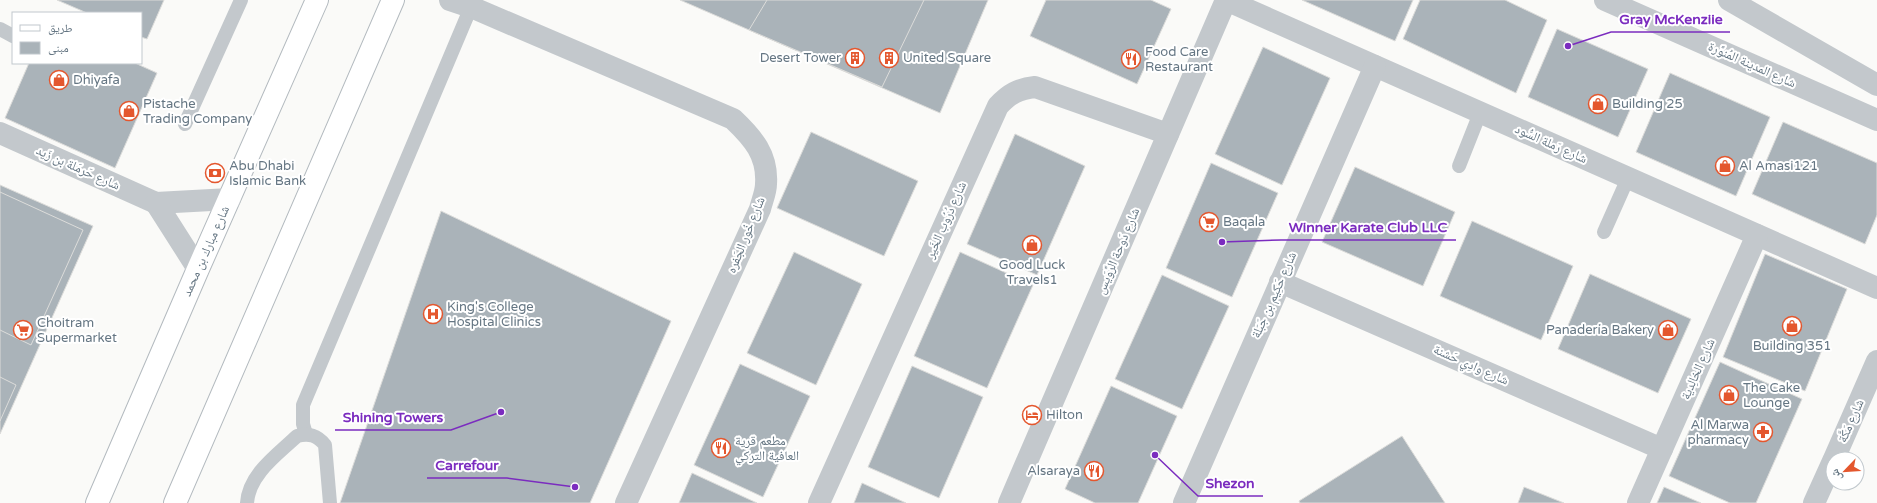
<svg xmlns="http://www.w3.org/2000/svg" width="1877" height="503" viewBox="0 0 1877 503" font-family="'Varela Round','Noto Naskh Arabic',sans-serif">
<rect width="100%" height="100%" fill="#fafaf8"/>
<g fill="#aab3b9" stroke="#dcdcda">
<path d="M 57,0 L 164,0 L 147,39 L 141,37 L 141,13 L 87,13 Z"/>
<path d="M 680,0 L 988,0 L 940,113 Z"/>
<path d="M 767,0 L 924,0 L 882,87 L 749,30 Z"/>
<path d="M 1046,0 L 1151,0 L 1171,9 L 1137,84 L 1030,36 Z"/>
<path d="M 1302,0 L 1413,0 L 1395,41 Z"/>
<path d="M 1420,0 L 1505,0 L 1547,20 L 1516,93 L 1403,39 Z"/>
<path d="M 1557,29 L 1648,69 L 1618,137 L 1528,97 Z"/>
<path d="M 1263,47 L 1330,78 L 1282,185 L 1215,154 Z"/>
<path d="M 29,63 L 135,63 L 157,73 L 115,168 L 5,118 Z"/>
<path d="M 1670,73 L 1770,117 L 1736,196 L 1636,152 Z"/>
<path d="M 1783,122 L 1877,163 L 1877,215 L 1865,244 L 1752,194 Z"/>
<path d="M 811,132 L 918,181 L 884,256 L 777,208 Z"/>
<path d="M 1015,134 L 1085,166 L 1037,275 L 967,244 Z"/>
<path d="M 1211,163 L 1278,193 L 1232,297 L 1166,268 Z"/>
<path d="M 1355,167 L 1455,212 L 1423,286 L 1322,242 Z"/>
<path d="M 0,185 L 93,226 L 0,434 Z"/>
<path d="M 0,192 L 83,230 L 31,345 L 0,330 Z"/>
<path d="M 441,211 L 671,321 L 590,503 L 340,503 Z"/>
<path d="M 1472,221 L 1573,266 L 1541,340 L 1440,296 Z"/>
<path d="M 794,252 L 862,284 L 816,385 L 747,353 Z"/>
<path d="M 960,252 L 1033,285 L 987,388 L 914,356 Z"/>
<path d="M 1765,254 L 1847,289 L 1805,391 L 1723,357 Z"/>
<path d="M 1590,274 L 1691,319 L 1658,393 L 1558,349 Z"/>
<path d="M 1162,275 L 1229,306 L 1182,409 L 1115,379 Z"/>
<path d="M 1720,362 L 1802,399 L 1756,503 L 1730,503 L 1669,476 Z"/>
<path d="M 740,364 L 810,396 L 763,497 L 694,465 Z"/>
<path d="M 912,366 L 983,397 L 939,498 L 868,467 Z"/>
<path d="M 0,377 L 16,385 L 0,421 Z"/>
<path d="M 1111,386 L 1177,416 L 1138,503 L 1095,503 L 1065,489 Z"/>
<path d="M 1402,436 L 1445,503 L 1300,503 L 1299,501 Z"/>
<path d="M 692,473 L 757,503 L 679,503 Z"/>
<path d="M 862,483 L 906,503 L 854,503 Z"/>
<path d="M 1524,487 L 1564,503 L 1518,503 Z"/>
<path d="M 1664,487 L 1701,503 L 1657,503 Z"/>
</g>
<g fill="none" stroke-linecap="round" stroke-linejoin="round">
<g stroke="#b3babf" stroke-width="24">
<g id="secondary">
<path d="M 97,503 L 198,269 L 317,0"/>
<path d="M 175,503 L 393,0"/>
</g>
</g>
<g stroke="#c3c8cc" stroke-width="14">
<path d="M 0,29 L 13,36"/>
<path d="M 185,124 L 241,0"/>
<path d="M 1459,166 L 1480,113"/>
<path d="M 1604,232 L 1628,178"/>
<path d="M 306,434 L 303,424 L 303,405 L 471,7"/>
<path d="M 247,503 C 249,474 277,455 297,436 C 309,433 317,435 325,445 L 330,503"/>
</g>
<g stroke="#c3c8cc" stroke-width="22">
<path d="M 450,0 L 471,7 L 733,119 C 753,138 768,155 766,184 C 766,192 762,201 760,209 L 626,503"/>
<path d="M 1605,0 L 1877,120"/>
<path d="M 1729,0 L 1877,85"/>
<path d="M 0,133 L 156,203 L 230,199"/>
<path d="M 156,203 L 198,269"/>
<path d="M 1280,282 L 1662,449"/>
<path d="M 1834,459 L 1877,361"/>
<path d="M 819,503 L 998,106 C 1009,94 1018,89 1035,87 L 1168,134"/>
<path d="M 1009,503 L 1226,0 L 1877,288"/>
<path d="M 1184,503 L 1375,66"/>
<path d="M 1638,503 L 1757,235"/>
<path d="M 1814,503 L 1833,461"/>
</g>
<use href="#secondary" stroke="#fff" stroke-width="22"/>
</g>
<defs>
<g id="building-ring" transform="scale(1)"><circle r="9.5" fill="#fff" stroke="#e4572e" stroke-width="1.5"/><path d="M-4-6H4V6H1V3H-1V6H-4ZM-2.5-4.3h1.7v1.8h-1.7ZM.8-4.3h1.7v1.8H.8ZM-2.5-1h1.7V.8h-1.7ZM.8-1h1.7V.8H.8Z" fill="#e4572e"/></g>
<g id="restaurant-ring" transform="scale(1)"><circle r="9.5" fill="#fff" stroke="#e4572e" stroke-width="1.5"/><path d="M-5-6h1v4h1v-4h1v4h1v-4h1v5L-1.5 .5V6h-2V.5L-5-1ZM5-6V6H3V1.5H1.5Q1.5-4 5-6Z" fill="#e4572e"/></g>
<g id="shop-ring" transform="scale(1)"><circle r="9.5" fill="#fff" stroke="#e4572e" stroke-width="1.5"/><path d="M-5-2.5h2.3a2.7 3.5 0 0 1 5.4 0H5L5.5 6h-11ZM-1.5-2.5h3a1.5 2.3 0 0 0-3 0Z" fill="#e4572e"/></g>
<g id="bank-ring" transform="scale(1)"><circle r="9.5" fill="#fff" stroke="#e4572e" stroke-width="1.5"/><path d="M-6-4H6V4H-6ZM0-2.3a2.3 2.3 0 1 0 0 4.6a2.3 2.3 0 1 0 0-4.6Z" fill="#e4572e"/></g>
<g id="supermarket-ring" transform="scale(1)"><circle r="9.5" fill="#fff" stroke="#e4572e" stroke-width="1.5"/><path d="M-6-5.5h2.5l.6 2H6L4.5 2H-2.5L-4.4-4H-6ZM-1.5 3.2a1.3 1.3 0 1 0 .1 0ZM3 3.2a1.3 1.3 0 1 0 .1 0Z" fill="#e4572e"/></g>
<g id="hospital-ring" transform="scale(1)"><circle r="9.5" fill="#fff" stroke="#e4572e" stroke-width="1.5"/><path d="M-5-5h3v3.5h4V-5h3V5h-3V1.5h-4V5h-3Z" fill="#e4572e"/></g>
<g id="hotel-ring" transform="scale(1)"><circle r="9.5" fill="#fff" stroke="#e4572e" stroke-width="1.5"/><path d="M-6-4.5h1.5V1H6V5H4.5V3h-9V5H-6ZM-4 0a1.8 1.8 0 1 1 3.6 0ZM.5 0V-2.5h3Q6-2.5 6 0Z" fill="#e4572e"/></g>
<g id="pharmacy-ring" transform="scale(1)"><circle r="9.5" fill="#fff" stroke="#e4572e" stroke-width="1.5"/><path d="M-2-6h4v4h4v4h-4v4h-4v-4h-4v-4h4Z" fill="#e4572e"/></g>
</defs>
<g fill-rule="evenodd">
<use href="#building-ring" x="855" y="58"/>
<use href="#building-ring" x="889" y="58"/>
<use href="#restaurant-ring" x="1131" y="59"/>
<use href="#shop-ring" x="59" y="80"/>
<use href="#shop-ring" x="1598" y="104"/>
<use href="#shop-ring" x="129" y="111"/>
<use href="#shop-ring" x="1725" y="166"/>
<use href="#bank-ring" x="215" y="173"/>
<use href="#supermarket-ring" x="1209" y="222"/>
<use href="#shop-ring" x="1032" y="245"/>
<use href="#hospital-ring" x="433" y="314"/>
<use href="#shop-ring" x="1792" y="326"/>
<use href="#supermarket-ring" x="23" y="330"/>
<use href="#shop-ring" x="1668" y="330"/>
<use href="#shop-ring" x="1729" y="395"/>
<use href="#hotel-ring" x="1032" y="415"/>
<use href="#pharmacy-ring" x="1763" y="432"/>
<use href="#restaurant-ring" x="721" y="448"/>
<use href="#restaurant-ring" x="1094" y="471"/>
</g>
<g text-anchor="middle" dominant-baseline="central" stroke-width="4" stroke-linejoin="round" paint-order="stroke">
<g font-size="13" fill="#657683" stroke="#fff" text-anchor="start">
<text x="1145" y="52">Food Care<tspan x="1145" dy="15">Restaurant</tspan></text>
<text x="841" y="58" text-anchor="end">Desert Tower</text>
<text x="903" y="58">United Square</text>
<text x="73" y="80">Dhiyafa</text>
<text x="143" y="104">Pistache<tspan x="143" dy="15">Trading Company</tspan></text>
<text x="1612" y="104">Building 25</text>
<text x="229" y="166">Abu Dhabi<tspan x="229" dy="15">Islamic Bank</tspan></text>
<text x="1739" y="166">Al Amasi121</text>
<text x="1223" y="222">Baqala</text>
<text x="1032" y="265" text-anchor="middle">Good Luck<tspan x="1032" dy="15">Travels1</tspan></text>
<text x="447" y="307">King's College<tspan x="447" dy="15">Hospital Clinics</tspan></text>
<text x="37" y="323">Choitram<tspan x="37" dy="15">Supermarket</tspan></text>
<text x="1654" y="330" text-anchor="end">Panadería Bakery</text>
<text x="1792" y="346" text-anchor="middle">Building 351</text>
<text x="1743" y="388">The Cake<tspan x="1743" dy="15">Lounge</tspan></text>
<text x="1046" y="415">Hilton</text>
<text x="1749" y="425" text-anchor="end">Al Marwa<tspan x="1749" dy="15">pharmacy</tspan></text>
<text x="735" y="441">مطعم قرية<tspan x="735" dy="15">العافية التركي</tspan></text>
<text x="1080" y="471" text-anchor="end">Alsaraya</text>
</g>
<g font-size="13" fill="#657683" stroke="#fff">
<text transform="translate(1752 65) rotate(24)">شارع المدينة المُنوَّرة</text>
<text transform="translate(1551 144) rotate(24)">شارع رَملة السُّود</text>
<text transform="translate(78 168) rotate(24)">شارع حَرمَلة بن زَيد</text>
<text transform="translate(946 220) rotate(-66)">شارع دُرُوب الخَير</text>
<text transform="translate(746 235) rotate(-68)">شارع خُور الجَفره</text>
<text transform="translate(206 251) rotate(-66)">شارع مبارك بن محمد</text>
<text transform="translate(1118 251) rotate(-67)">شارع دَوحة الرِّوَيس</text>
<text transform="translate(1274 295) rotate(-66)">شارع حَكِيم بن جَبَلة</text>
<text transform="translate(1471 365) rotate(24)">شارع وادِي حَشنة</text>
<text transform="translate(1698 369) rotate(-66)">شارع الخالِدية</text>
<text transform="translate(1851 421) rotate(-66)">شارع مَكَّة</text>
</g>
</g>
<path fill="none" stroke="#7b2cbf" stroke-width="1.5" d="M1568 46L1611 32H1730M1222 242L1281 240H1456M501 412L451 430H335M575 487L507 478H427M1155 455L1198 496H1263"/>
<g fill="#7b2cbf" stroke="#fff" stroke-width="1.5">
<circle cx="1568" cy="46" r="4"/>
<circle cx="1222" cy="242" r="4"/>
<circle cx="501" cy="412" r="4"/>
<circle cx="575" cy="487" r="4"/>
<circle cx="1155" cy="455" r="4"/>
</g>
<g font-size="14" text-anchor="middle" font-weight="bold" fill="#7b2cbf" stroke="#fff" stroke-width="4" stroke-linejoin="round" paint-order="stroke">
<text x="1671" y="24">Gray McKenziie</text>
<text x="1368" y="232">Winner Karate Club LLC</text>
<text x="393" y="422">Shining Towers</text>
<text x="467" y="470">Carrefour</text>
<text x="1230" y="488">Shezon</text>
</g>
<rect x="12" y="12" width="130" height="52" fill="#ffffff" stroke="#c1c8cd"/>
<rect x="20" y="25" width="20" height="6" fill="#ffffff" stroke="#c1c8cd"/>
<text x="48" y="32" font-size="12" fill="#657683">طريق</text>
<rect x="20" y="42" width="20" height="12" fill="#aab3b9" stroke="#c1c8cd"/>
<text x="48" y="52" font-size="12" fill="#657683">مبنى</text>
<g transform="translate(1845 471) rotate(245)"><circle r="19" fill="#ffffff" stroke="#c1c8cd"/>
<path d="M0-3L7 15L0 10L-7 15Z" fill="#e4572e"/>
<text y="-6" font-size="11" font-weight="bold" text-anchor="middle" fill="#657683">ش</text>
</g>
</svg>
